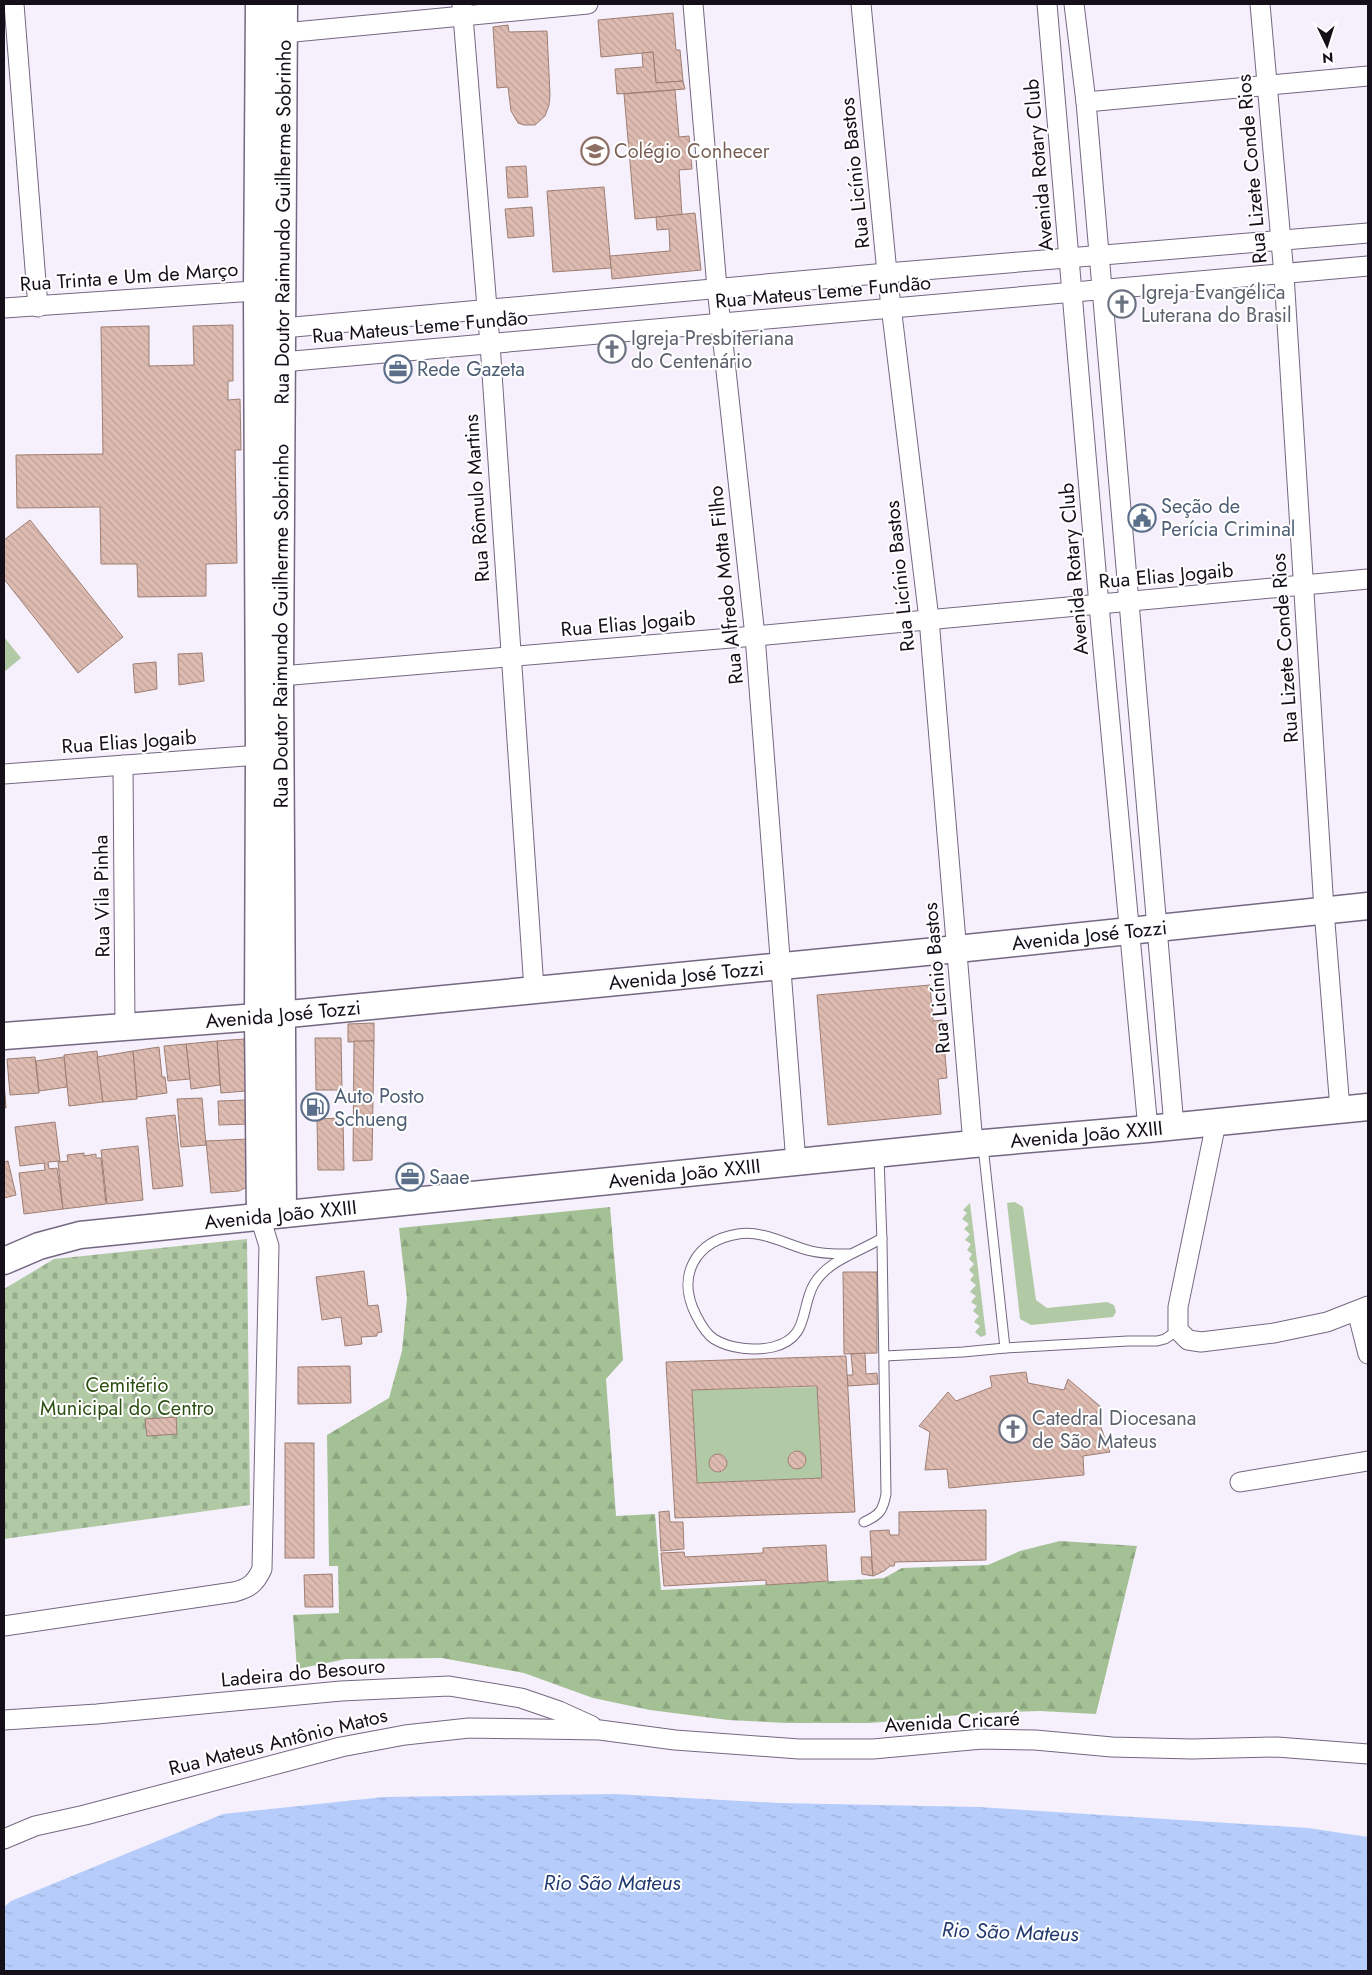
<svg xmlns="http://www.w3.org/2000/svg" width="1372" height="1975" viewBox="0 0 1372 1975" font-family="Jost,sans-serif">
<defs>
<pattern id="forest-firs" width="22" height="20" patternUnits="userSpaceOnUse" patternTransform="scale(1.25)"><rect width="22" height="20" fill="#a4c195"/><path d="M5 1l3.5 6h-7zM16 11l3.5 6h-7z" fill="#8ca580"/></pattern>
<pattern id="cemetery-stones" width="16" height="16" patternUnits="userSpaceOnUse" patternTransform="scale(1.25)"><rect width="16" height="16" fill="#b1c9a5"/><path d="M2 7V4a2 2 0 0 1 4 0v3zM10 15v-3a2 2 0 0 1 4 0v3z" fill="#97ab8d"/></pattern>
<pattern id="water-ripples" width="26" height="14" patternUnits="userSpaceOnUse" patternTransform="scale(1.25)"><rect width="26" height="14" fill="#b6cdfb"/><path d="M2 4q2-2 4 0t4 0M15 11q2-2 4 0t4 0" fill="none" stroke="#9cafd7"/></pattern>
<pattern id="building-back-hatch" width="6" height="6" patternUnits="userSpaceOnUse" patternTransform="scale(1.25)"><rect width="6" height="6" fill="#debbb1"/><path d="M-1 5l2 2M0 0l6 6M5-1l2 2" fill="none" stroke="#bea098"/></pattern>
</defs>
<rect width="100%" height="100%" fill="#f6f0fc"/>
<g fill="#b1c9a5" fill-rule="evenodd">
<path d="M 4,637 L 21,658 L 4,672 Z"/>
<path d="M 1015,1202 L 1023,1207 L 1036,1300 L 1047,1308 L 1107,1302 L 1114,1305 L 1116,1312 L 1113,1317 L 1031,1325 L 1020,1319 L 1007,1203 Z"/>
<path d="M 970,1203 L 986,1335 L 981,1337 L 975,1332 L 980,1326 L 974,1322 L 979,1316 L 973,1311 L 977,1306 L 971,1302 L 976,1296 L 970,1292 L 976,1285 L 970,1280 L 974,1275 L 969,1270 L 974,1264 L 969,1259 L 972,1254 L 967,1250 L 971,1244 L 965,1240 L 970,1234 L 964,1229 L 969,1224 L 962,1219 L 967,1213 L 963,1210 Z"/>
<path d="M 817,1387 L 822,1478 L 697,1483 L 692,1390 ZM 793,1451 L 800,1451 L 805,1456 L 806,1463 L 801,1468 L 793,1468 L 788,1463 L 788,1456 ZM 722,1454 L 727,1459 L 727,1466 L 722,1472 L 715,1472 L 710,1467 L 710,1460 L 715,1455 Z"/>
</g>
<path fill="url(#forest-firs)" d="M 610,1207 L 623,1360 L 606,1379 L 616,1516 L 655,1514 L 661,1590 L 872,1579 L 884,1578 L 902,1568 L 988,1565 L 1020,1551 L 1060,1541 L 1137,1546 L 1096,1714 L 1040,1711 L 981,1713 L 870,1723 L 786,1723 L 728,1720 L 650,1710 L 593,1698 L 524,1673 L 442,1658 L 346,1659 L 297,1669 L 293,1615 L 339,1613 L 338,1566 L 329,1566 L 327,1435 L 389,1398 L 402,1351 L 407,1298 L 399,1228 Z"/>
<path fill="url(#cemetery-stones)" d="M 247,1239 L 250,1505 L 4,1539 L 4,1289 L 54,1259 Z"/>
<path fill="url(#water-ripples)" d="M 615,1794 L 780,1803 L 978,1807 L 1308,1828 L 1368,1837 L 1368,1971 L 4,1971 L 4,1907 L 11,1901 L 223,1814 L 384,1797 Z"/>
<g fill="url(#building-back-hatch)" stroke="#9e7e73" fill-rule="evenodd">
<path d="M 673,13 L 676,50 L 680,50 L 683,81 L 656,83 L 653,52 L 601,57 L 598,20 Z"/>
<path d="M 508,25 L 509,32 L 547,31 L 550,95 L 549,105 L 545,116 L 535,125 L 524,125 L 518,123 L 511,111 L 508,87 L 497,88 L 493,27 Z"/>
<path d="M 653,52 L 656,83 L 683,81 L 685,89 L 617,94 L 615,69 L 643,67 L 642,53 Z"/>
<path d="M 675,90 L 679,137 L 689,136 L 692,169 L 679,170 L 682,215 L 635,219 L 624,94 Z"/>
<path d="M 526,166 L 528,197 L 508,198 L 506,167 Z"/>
<path d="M 604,187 L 611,268 L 553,272 L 547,191 Z"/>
<path d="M 532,207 L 534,236 L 508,238 L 505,209 Z"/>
<path d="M 695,213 L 701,270 L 612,279 L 610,256 L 670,251 L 669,229 L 657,230 L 656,217 Z"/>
<path d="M 233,325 L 233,381 L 228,381 L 228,400 L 240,399 L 241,450 L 235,450 L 237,563 L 206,564 L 206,596 L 138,597 L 137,564 L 101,564 L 100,507 L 17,508 L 16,455 L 103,454 L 101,327 L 149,326 L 149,366 L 194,365 L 193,326 Z"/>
<path d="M 30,520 L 123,637 L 78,673 L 4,579 L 4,540 Z"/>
<path d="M 202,653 L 204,681 L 179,685 L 178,654 Z"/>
<path d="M 156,662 L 157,689 L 135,693 L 133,664 Z"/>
<path d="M 930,985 L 933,1021 L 942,1020 L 947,1078 L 938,1079 L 941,1114 L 828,1125 L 817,995 Z"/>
<path d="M 374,1023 L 374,1041 L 348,1042 L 348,1024 Z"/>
<path d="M 315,1038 L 341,1038 L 342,1090 L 316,1090 Z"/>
<path d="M 244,1039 L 246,1091 L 221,1093 L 217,1041 Z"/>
<path d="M 217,1041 L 220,1085 L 191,1089 L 186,1044 Z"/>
<path d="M 354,1041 L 374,1041 L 372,1160 L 353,1161 Z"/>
<path d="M 186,1044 L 190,1079 L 168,1081 L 164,1046 Z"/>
<path d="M 159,1047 L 162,1077 L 165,1077 L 167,1093 L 137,1097 L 133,1051 Z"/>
<path d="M 97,1051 L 103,1102 L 69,1106 L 64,1055 Z"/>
<path d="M 133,1051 L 137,1099 L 103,1102 L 97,1057 Z"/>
<path d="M 35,1057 L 39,1093 L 10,1095 L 7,1059 Z"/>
<path d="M 64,1057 L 67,1087 L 39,1091 L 36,1061 Z"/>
<path d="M 4,1082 L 6,1108 L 4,1108 Z"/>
<path d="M 202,1098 L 206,1145 L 181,1147 L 177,1099 Z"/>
<path d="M 247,1100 L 248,1124 L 219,1125 L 218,1101 Z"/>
<path d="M 175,1115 L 183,1186 L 153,1189 L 146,1118 Z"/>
<path d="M 343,1118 L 344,1170 L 318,1170 L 317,1119 Z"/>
<path d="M 55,1122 L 60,1161 L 48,1162 L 49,1169 L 57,1168 L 63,1209 L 24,1214 L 19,1173 L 45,1170 L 44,1163 L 20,1166 L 15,1127 Z"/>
<path d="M 249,1139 L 247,1187 L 239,1191 L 211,1193 L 206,1141 Z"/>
<path d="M 138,1146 L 143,1200 L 107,1204 L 101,1150 Z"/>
<path d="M 84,1153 L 84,1156 L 96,1154 L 96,1158 L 101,1158 L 106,1204 L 63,1209 L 58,1162 L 68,1161 L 67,1155 Z"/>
<path d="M 8,1161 L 16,1195 L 4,1198 L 4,1162 Z"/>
<path d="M 364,1271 L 368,1306 L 378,1305 L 382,1332 L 377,1333 L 377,1336 L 361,1337 L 362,1344 L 345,1346 L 341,1317 L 322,1320 L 316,1277 Z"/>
<path d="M 843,1272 L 877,1272 L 877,1353 L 844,1354 Z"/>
<path d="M 865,1353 L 866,1374 L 877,1373 L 878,1384 L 848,1386 L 847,1375 L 853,1375 L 851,1354 Z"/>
<path d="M 846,1356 L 855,1512 L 675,1518 L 666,1362 ZM 817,1386 L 822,1478 L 697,1483 L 692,1390 Z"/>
<path d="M 350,1366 L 351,1403 L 298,1404 L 298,1367 Z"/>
<path d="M 1026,1372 L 1028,1383 L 1064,1390 L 1068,1379 L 1101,1407 L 1096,1414 L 1110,1452 L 1083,1456 L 1084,1475 L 949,1488 L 947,1469 L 925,1470 L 930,1432 L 919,1426 L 948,1392 L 956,1401 L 992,1387 L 990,1376 Z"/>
<path d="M 176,1417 L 177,1434 L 147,1436 L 145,1419 Z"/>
<rect x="285" y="1443" width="29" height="115"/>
<circle cx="797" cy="1460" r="9"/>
<circle cx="718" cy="1463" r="9"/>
<path d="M 986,1510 L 986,1560 L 895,1562 L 894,1566 L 890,1566 L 884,1571 L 873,1576 L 870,1531 L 889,1530 L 890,1535 L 899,1535 L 899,1512 Z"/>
<path d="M 669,1511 L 670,1522 L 683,1522 L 684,1549 L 661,1551 L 659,1512 Z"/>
<path d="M 826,1545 L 828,1581 L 766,1585 L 766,1580 L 664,1586 L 661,1553 L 684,1552 L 685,1557 L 763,1553 L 763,1548 Z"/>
<path d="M 861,1557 L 871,1557 L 873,1576 L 862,1574 Z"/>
<path d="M 332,1574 L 333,1607 L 305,1607 L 304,1575 Z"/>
</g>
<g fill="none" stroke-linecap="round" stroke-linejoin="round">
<g stroke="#746781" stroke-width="11">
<g id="lane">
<path d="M 983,1146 L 1005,1348"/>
<path d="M 849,1254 C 836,1254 823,1254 811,1251 C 787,1245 763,1230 738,1234 C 695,1241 676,1276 696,1315 C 700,1323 706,1334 714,1339 C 730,1349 755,1351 773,1347 C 810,1338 800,1308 814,1284 C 828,1260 860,1252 882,1238"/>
<path d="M 885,1356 L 963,1352 L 1005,1348 L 1128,1341 L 1157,1341 L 1165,1339 L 1178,1330"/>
<path d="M 864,1522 C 880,1515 883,1510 886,1494 L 882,1242 L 879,1157"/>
</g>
</g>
<g stroke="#746781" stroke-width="21">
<g id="street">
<path d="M 14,4 L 38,307"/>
<path d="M 462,4 L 490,344 L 534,989"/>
<path d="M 693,4 L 717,288 L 755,636 L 796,1163"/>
<path d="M 861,4 L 887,273 L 929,619 L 973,1144"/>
<path d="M 1047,4 L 1099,605 L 1148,1129"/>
<path d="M 1074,4 L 1086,102 L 1174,1126"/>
<path d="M 1260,4 L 1284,275 L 1324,910 L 1340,1109"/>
<path d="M 273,34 L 588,4"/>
<path d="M 1086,102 L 1368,76"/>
<path d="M 4,308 L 269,290"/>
<path d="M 283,328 L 887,273 L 1368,233"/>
<path d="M 282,362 L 1368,266"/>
<path d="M 269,677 L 755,636 L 1368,579"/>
<path d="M 123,765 L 125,1026"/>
<path d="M 4,774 L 272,754"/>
<path d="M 1216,1123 L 1178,1307 L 1178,1330 L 1188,1340 L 1201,1342 L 1274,1333 L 1327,1322 L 1368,1306"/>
<path d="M 1357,1311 L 1368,1354"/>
<path d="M 1240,1482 L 1368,1461"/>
<path d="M 4,1626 L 234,1592 C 249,1588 255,1584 262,1569 L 269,1246 L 260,1217"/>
<path d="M 4,1720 L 97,1714 L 341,1691 L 449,1686 L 521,1698 L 559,1711 L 592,1726"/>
<path d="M 4,1839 L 35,1826 L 85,1815 L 341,1747 L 405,1735 L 469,1728 L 600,1730 L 675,1740 L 799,1749 L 873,1749 L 982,1739 L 1035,1740 L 1112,1747 L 1192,1749 L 1277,1747 L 1368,1754"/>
</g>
</g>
<g stroke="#746781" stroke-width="29">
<g id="secondary">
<path d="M 259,4 L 257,291 L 259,755 L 258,1017 L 260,1217"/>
<path id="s1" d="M 4,1036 L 258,1017 L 957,949 L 1368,906"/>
<path id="s2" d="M 283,1214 L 280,677 L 284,4"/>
<path id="s3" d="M 4,1261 L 39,1246 L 80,1235 L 973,1144 L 1148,1129 L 1368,1107"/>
</g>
</g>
<use href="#lane" stroke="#fff" stroke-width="9"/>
<use href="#street" stroke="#fff" stroke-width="19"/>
<use href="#secondary" stroke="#fff" stroke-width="26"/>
</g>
<defs>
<g id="school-ring" transform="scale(1.4375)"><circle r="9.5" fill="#fff" stroke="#8d6e63" stroke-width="1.5"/><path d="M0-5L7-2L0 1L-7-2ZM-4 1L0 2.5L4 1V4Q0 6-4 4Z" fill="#8d6e63"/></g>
<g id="church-ring" transform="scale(1.4375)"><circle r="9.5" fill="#fff" stroke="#6b7280" stroke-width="1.5"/><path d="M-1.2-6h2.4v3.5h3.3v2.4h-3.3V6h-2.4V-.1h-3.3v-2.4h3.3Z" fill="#6b7280"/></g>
<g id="office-ring" transform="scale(1.4375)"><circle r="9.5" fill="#fff" stroke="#5c6f8a" stroke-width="1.5"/><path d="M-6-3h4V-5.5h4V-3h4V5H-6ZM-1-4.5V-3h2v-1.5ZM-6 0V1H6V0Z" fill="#5c6f8a"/></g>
<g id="civic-ring" transform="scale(1.4375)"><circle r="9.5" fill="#fff" stroke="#5c6f8a" stroke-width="1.5"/><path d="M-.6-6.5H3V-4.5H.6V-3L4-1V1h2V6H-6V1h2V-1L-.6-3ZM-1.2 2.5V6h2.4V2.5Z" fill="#5c6f8a"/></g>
<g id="fuel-ring" transform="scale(1.4375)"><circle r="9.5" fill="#fff" stroke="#5c6f8a" stroke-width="1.5"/><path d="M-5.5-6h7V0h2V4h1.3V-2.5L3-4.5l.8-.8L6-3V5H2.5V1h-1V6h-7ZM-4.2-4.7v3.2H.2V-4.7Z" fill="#5c6f8a"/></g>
</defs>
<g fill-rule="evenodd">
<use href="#school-ring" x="595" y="151"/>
<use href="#church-ring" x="1122" y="304"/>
<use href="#church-ring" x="612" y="349"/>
<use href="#office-ring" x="398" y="369"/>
<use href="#civic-ring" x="1142" y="518"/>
<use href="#fuel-ring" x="315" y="1107"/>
<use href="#office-ring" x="410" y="1177"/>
<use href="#church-ring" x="1013" y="1429"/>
</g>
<g text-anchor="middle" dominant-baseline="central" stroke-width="4" stroke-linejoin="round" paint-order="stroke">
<g font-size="20" fill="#785e54" stroke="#fff" text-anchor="start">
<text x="614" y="151">Colégio Conhecer</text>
</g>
<g font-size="20" fill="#150f19" stroke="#fff">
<text transform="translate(1039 165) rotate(-95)">Avenida Rotary Club</text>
<text transform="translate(1252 169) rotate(-95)">Rua Lizete Conde Rios</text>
<text transform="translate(855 173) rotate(-96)">Rua Licínio Bastos</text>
<text stroke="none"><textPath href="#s2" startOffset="992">Rua Doutor Raimundo Guilherme Sobrinho</textPath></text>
<text transform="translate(129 277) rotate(-4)">Rua Trinta e Um de Março</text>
<text transform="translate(823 292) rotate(-5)">Rua Mateus Leme Fundão</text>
<text transform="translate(420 327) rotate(-5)">Rua Mateus Leme Fundão</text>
<text transform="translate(477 498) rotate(-94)">Rua Rômulo Martins</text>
<text transform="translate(1074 569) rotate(-95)">Avenida Rotary Club</text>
<text transform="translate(900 576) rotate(-96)">Rua Licínio Bastos</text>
<text transform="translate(1166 576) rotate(-5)">Rua Elias Jogaib</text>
<text transform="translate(726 585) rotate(-96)">Rua Alfredo Motta Filho</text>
<text transform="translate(628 624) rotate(-5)">Rua Elias Jogaib</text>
<text stroke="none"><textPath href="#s2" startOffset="588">Rua Doutor Raimundo Guilherme Sobrinho</textPath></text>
<text transform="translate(1285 648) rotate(-94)">Rua Lizete Conde Rios</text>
<text transform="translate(129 742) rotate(-4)">Rua Elias Jogaib</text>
<text transform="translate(102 896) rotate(-91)">Rua Vila Pinha</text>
<text stroke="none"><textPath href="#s1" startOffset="1090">Avenida José Tozzi</textPath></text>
<text stroke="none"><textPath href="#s1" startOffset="685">Avenida José Tozzi</textPath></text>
<text transform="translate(937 978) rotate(-95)">Rua Licínio Bastos</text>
<text stroke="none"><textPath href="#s1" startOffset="280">Avenida José Tozzi</textPath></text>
<text stroke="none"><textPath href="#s3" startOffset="1092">Avenida João XXIII</textPath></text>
<text stroke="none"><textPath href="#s3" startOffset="688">Avenida João XXIII</textPath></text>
<text stroke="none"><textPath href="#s3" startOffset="282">Avenida João XXIII</textPath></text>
<text transform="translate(303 1673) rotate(-5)">Ladeira do Besouro</text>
<text transform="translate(952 1722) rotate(-3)">Avenida Cricaré</text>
<text transform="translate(278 1742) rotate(-14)">Rua Mateus Antônio Matos</text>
</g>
<g font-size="20" fill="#5b616d" stroke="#fff" text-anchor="start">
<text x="1141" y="292">Igreja Evangélica<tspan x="1141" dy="23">Luterana do Brasil</tspan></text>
<text x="631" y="338">Igreja Presbiteriana<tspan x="631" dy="23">do Centenário</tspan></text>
<text x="1032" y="1418">Catedral Diocesana<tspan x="1032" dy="23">de São Mateus</tspan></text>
</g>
<g font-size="20" fill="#4e5e75" stroke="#fff" text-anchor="start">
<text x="417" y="369">Rede Gazeta</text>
<text x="1161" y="506">Seção de<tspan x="1161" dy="23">Perícia Criminal</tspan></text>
<text x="334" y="1096">Auto Posto<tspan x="334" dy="23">Schueng</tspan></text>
<text x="429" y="1177">Saae</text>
</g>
<g font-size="20" fill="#2a4f11" stroke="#fff">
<text x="127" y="1385">Cemitério<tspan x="127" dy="23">Municipal do Centro</tspan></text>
</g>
<g font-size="21" font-style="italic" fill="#213970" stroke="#fff">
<text x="612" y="1883">Rio São Mateus</text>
<text transform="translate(1010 1932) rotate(2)">Rio São Mateus</text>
</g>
</g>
<rect width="1372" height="1975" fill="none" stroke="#150f19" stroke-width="10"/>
<g transform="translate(1327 45) rotate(176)" stroke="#ffffff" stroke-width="4" paint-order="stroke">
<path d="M0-4L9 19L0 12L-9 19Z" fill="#150f19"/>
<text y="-8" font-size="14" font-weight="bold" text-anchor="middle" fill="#150f19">N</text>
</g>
</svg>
